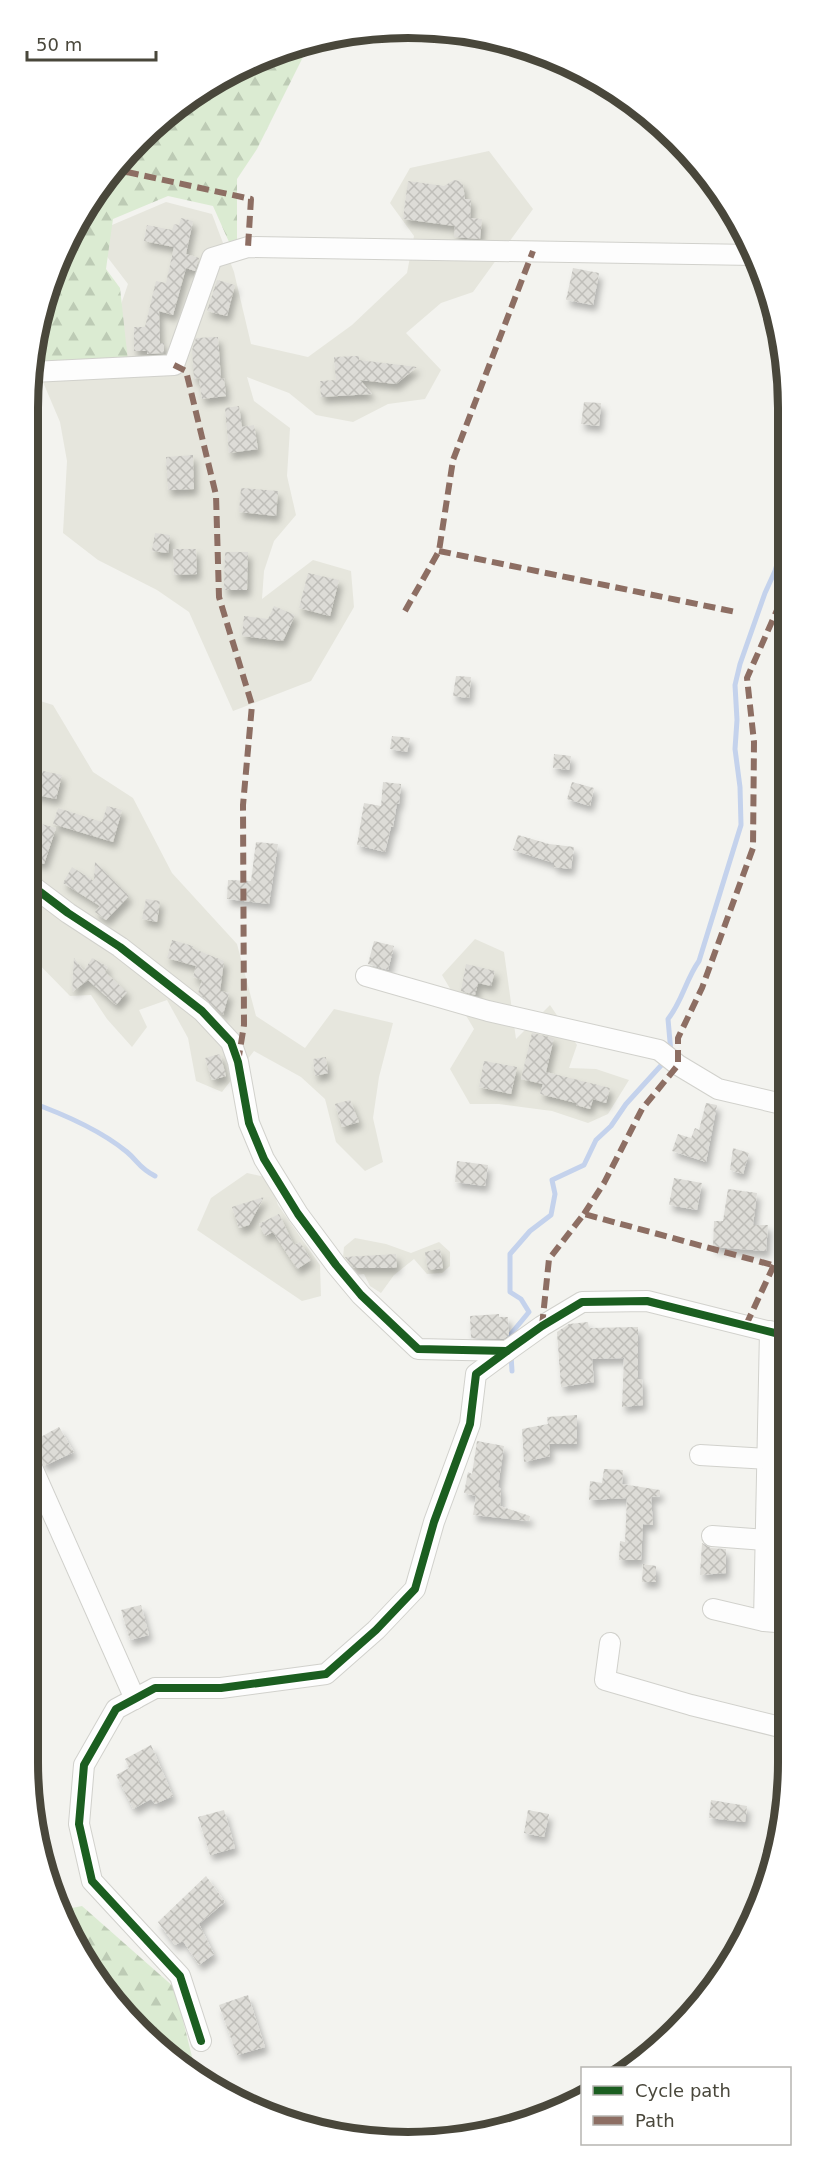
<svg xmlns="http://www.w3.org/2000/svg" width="815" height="2169" viewBox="0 0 815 2169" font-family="'DejaVu Sans',sans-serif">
<defs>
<pattern id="forest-firs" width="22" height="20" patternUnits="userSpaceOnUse" patternTransform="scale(1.5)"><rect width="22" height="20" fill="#dbebd2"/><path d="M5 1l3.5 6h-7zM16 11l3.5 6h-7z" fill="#bdcbb5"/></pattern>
<pattern id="building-cross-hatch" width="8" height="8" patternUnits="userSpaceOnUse" patternTransform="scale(1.5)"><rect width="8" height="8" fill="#dddcd7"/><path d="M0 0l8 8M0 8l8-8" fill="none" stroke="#bfbeb9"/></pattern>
<filter id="shadow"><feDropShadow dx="3.5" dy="6" stdDeviation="3" flood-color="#0004"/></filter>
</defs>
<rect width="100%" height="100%" fill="#f3f3ef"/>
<g fill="#e6e6dd">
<path d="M 489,151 L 533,209 L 473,292 L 441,303 L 406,333 L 441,370 L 425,399 L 388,404 L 353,422 L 316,415 L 289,393 L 247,377 L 254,401 L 290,428 L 287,476 L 296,515 L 274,541 L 264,571 L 262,599 L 313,560 L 351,571 L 354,607 L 311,681 L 233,711 L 189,612 L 157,590 L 98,560 L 63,533 L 67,461 L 60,422 L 43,382 L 113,328 L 128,284 L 102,250 L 112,225 L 166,202 L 212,214 L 234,272 L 251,344 L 308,357 L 352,325 L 407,273 L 414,236 L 390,203 L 410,168 Z"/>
<path d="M 27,697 L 53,705 L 93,772 L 133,798 L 172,873 L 237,944 L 256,1016 L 305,1048 L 334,1009 L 393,1023 L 379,1077 L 373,1118 L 383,1162 L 365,1171 L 336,1142 L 325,1099 L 301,1077 L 254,1051 L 222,1092 L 196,1081 L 188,1038 L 167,1000 L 139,1010 L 147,1027 L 132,1047 L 107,1019 L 91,995 L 70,996 L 27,952 Z"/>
<path d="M 475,939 L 504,952 L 516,1039 L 550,1005 L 577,1045 L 569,1068 L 596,1069 L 629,1080 L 608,1114 L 588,1123 L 552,1111 L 499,1104 L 470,1104 L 450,1069 L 474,1029 L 442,975 Z"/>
<path d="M 247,1173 L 269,1178 L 278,1205 L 320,1265 L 321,1296 L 302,1301 L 197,1230 L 211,1198 Z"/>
<path d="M 355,1238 L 386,1244 L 411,1253 L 439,1242 L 450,1252 L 450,1266 L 442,1273 L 427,1274 L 414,1259 L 394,1275 L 381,1293 L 370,1286 L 364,1274 L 348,1276 L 342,1268 L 344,1247 Z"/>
</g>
<g fill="url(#forest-firs)">
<path d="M 308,47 L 257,149 L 237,179 L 237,242 L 229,242 L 213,206 L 168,196 L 113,219 L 106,269 L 120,288 L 128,361 L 33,363 L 38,322 L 46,303 L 44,300 L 106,176 L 218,78 Z"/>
<path d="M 82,1906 L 175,1988 L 196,2073 L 121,2012 L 62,1910 Z"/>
</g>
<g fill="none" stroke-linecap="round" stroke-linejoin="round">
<g stroke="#c4d2ec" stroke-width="5">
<path d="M 671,1053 L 668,1019 C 682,1002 686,979 699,961 L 741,825 L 740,787 L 735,749 L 737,720 L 735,685 L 740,664 L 765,593 L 775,571 L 785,539"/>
<path d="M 27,1101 C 61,1113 99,1129 127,1152 C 139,1162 138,1167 155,1176"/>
<path d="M 510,1342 L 510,1335 L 529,1312 L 521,1299 L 510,1292 L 510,1254 L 530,1231 L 551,1215 L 555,1194 L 552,1180 L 584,1165 L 596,1140 L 611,1126 L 626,1104 L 666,1060"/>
<path d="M 511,1355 L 512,1371"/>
</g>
</g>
<g fill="url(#building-cross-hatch)" filter="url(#shadow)">
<path d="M 454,180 L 459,181 L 463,185 L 465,199 L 471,199 L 470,218 L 482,219 L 480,239 L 454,237 L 455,226 L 403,219 L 408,181 L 444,186 Z"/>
<path d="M 181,218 L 193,221 L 186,254 L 199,258 L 195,271 L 186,268 L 173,315 L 159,311 L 160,343 L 164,343 L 164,353 L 147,354 L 147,351 L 134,351 L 134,327 L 145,327 L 156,281 L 166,283 L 174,247 L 144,241 L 147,225 L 172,230 L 174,224 L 179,225 Z"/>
<path d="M 573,268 L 599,273 L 593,305 L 566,300 Z"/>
<path d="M 217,280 L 235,285 L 227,316 L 207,311 Z"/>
<path d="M 218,337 L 221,379 L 224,378 L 226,396 L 202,399 L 199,378 L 194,379 L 192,350 L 196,338 Z"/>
<path d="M 359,356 L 359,360 L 417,367 L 396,384 L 360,380 L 372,394 L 321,397 L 320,381 L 336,380 L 334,357 Z"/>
<path d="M 584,402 L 601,403 L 599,426 L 581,424 Z"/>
<path d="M 239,406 L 242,427 L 254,425 L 258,449 L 229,453 L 225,408 Z"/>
<path d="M 193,455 L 194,489 L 168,490 L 166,457 Z"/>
<path d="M 241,488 L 278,491 L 276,516 L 239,512 Z"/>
<path d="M 155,533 L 170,535 L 168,553 L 152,551 Z"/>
<path d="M 173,549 L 196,549 L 197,574 L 174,575 Z"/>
<path d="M 225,552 L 248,552 L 247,590 L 224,590 Z"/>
<path d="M 308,573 L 339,580 L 330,616 L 299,608 Z"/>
<path d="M 274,606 L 295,615 L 283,641 L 242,636 L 244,616 L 268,619 Z"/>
<path d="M 456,676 L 471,677 L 469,698 L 453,696 Z"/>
<path d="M 392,736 L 410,738 L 407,752 L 390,749 Z"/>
<path d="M 554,754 L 571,756 L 569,770 L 553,768 Z"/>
<path d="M 43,771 L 62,775 L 56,799 L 27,793 L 27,774 L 41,776 Z"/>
<path d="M 383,782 L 401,784 L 399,804 L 397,803 L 393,827 L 391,827 L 385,852 L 357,845 L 364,803 L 381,806 Z"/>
<path d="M 572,782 L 594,788 L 590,806 L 567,799 Z"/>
<path d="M 107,806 L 122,810 L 113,842 L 53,824 L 58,808 L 102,822 Z"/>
<path d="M 27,820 L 56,828 L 44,864 L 27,859 Z"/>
<path d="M 518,835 L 549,844 L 574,847 L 571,869 L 554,867 L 554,863 L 513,850 Z"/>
<path d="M 256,842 L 278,844 L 269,904 L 227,899 L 228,880 L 251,881 Z"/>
<path d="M 95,862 L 129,896 L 106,920 L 95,912 L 100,906 L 63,883 L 72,867 L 94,881 Z"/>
<path d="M 146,899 L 160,901 L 157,922 L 142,919 Z"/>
<path d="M 172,940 L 193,946 L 192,948 L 224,961 L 220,991 L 229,993 L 223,1015 L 198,993 L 202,980 L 193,977 L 196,966 L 167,958 Z"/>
<path d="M 374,941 L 394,946 L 388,970 L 368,964 Z"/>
<path d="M 74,958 L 84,971 L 92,958 L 108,967 L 105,972 L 127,992 L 116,1005 L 88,980 L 72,992 Z"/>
<path d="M 466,964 L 495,971 L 491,986 L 478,983 L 475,995 L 461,991 Z"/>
<path d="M 532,1033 L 554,1038 L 546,1072 L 610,1088 L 606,1103 L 593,1099 L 590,1109 L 576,1105 L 576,1103 L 540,1094 L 543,1084 L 521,1079 Z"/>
<path d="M 220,1054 L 226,1076 L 212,1080 L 205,1058 Z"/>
<path d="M 326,1057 L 328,1073 L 315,1076 L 313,1059 Z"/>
<path d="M 484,1061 L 517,1067 L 511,1094 L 479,1087 Z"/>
<path d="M 350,1100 L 359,1122 L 342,1127 L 335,1104 Z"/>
<path d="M 706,1103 L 717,1105 L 706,1162 L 672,1151 L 678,1134 L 691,1138 L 695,1128 L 699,1130 Z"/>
<path d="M 733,1148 L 749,1153 L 743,1174 L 730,1170 Z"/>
<path d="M 457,1161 L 488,1165 L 485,1186 L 455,1182 Z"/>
<path d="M 674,1178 L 702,1183 L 697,1210 L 669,1205 Z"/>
<path d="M 728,1189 L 757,1193 L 753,1225 L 768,1225 L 766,1251 L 713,1247 L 714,1221 L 723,1221 Z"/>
<path d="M 264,1197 L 249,1225 L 239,1228 L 232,1207 Z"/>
<path d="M 279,1214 L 294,1245 L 300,1242 L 311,1260 L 297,1269 L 273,1232 L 265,1236 L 259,1224 Z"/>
<path d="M 440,1249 L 443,1268 L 428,1270 L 425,1252 Z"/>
<path d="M 396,1254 L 397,1267 L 392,1268 L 354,1268 L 345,1257 Z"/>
<path d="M 499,1314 L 499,1317 L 508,1317 L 509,1335 L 503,1339 L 471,1338 L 470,1316 Z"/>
<path d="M 588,1322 L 589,1328 L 638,1327 L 638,1379 L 642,1379 L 643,1405 L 622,1407 L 624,1358 L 592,1359 L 594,1382 L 561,1387 L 557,1332 L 569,1324 Z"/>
<path d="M 577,1415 L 577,1444 L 549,1444 L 550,1456 L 524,1462 L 522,1429 L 548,1424 L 547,1417 Z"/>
<path d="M 59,1427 L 74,1452 L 44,1466 L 38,1451 L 28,1444 Z"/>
<path d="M 477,1441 L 504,1446 L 498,1487 L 501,1489 L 500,1506 L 530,1516 L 529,1521 L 473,1515 L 476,1496 L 464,1493 L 468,1472 L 472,1474 Z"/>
<path d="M 779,1456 L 787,1456 L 787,1501 L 779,1485 Z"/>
<path d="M 604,1469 L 623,1470 L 622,1484 L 660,1490 L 660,1496 L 651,1497 L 653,1525 L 643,1524 L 641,1560 L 619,1560 L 620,1541 L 625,1542 L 627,1498 L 589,1500 L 590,1481 L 602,1483 Z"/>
<path d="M 778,1508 L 787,1508 L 788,1580 L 777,1580 Z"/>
<path d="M 702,1543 L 711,1548 L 726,1549 L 726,1573 L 700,1575 Z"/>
<path d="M 643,1564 L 656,1566 L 656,1582 L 642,1582 Z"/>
<path d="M 141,1605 L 149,1635 L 130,1640 L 121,1610 Z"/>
<path d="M 151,1745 L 173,1796 L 155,1804 L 151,1799 L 133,1809 L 116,1775 L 129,1768 L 125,1759 Z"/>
<path d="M 711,1800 L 747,1806 L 745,1822 L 709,1818 Z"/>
<path d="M 224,1810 L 235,1848 L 210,1855 L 198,1817 Z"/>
<path d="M 528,1810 L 549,1814 L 544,1837 L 524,1833 Z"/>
<path d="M 206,1876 L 225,1902 L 199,1924 L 214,1954 L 199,1965 L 183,1941 L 175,1945 L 158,1922 Z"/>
<path d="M 248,1995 L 265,2047 L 237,2055 L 219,2005 Z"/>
</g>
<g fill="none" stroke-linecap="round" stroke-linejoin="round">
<g stroke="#d1d1cc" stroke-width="22">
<g id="street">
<path d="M 32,372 L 174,365 L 212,258 L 248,247 L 754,255"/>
<path d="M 27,882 L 68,913 L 120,947 L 202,1011 L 231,1042 L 238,1062 L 249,1123 L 264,1159 L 298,1214 L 336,1265 L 361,1295 L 418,1349 L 507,1351 L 542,1326 L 582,1302 L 647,1301 L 787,1336"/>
<path d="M 366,976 L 488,1011 L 659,1050 L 678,1065 L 718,1089 L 786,1105"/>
<path d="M 770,1331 L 764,1621 L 788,1623"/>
<path d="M 700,1455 L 768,1459"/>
<path d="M 27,1456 L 135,1699"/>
<path d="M 712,1536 L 766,1540"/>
<path d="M 713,1609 L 764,1621"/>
<path d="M 610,1643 L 605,1680 L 691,1705 L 788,1729"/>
<path d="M 201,2041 L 180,1976 L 92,1881 L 79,1824 L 84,1765 L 116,1709 L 155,1688 L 221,1688 L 326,1674 L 376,1630 L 415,1589 L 434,1522 L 470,1424 L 476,1374 L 507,1351"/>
</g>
</g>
<use href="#street" stroke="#fdfdfd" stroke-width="20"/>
<g stroke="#8d6e63" stroke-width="6" stroke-dasharray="12 6" stroke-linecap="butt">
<path d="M 130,154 L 127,172 L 251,199 L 248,247"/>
<path d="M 174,365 L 186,371 L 216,495 L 219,597 L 252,705 L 243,805 L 244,1025 L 239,1056"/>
<path d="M 439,551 L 736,612"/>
<path d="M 405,611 L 439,551 L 453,460 L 533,251"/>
<path d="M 27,1045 L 42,1040"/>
<path d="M 584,1214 L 604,1183 L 642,1109 L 678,1065 L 678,1038 L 702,988 L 753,848 L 754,742 L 747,678 L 785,592"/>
<path d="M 746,1325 L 774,1265"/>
<path d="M 542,1326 L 549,1259 L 584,1214 L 787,1269"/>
</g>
<g stroke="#fff" stroke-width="11">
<g id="cycleway">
<path d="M 27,882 L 68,913 L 120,947 L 202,1011 L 231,1042 L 238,1062 L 249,1123 L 264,1159 L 298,1214 L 336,1265 L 361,1295 L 418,1349 L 507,1351 L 542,1326 L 582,1302 L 647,1301 L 787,1336"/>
<path d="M 201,2041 L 180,1976 L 92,1881 L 79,1824 L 84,1765 L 116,1709 L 155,1688 L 221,1688 L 326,1674 L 376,1630 L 415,1589 L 434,1522 L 470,1424 L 476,1374 L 507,1351"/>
</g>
</g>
<use href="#cycleway" stroke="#1b5e20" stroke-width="8"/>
</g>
<path d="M0 0H815V2169H0ZM408 38H408A370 370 0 0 1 778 408V1762A370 370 0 0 1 408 2132H408A370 370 0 0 1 38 1762V408A370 370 0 0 1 408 38Z" fill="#fff" fill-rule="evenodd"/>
<path fill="none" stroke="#49473b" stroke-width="8" d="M408 38H408A370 370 0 0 1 778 408V1762A370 370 0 0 1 408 2132H408A370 370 0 0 1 38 1762V408A370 370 0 0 1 408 38Z"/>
<rect x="581" y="2067" width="210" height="78" fill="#ffffff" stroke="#b6b5b1" stroke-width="1.5"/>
<rect x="593" y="2086" width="30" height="9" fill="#1b5e20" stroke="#b6b5b1" stroke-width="1.5"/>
<text x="635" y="2097" font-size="18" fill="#49473b">Cycle path</text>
<rect x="593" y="2116" width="30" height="9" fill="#8d6e63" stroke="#b6b5b1" stroke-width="1.5"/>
<text x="635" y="2127" font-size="18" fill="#49473b">Path</text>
<path d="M27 51v9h129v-9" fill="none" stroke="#49473b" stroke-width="3"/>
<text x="36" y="51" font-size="18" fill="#49473b" stroke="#ffffff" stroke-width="4.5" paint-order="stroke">50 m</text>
</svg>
